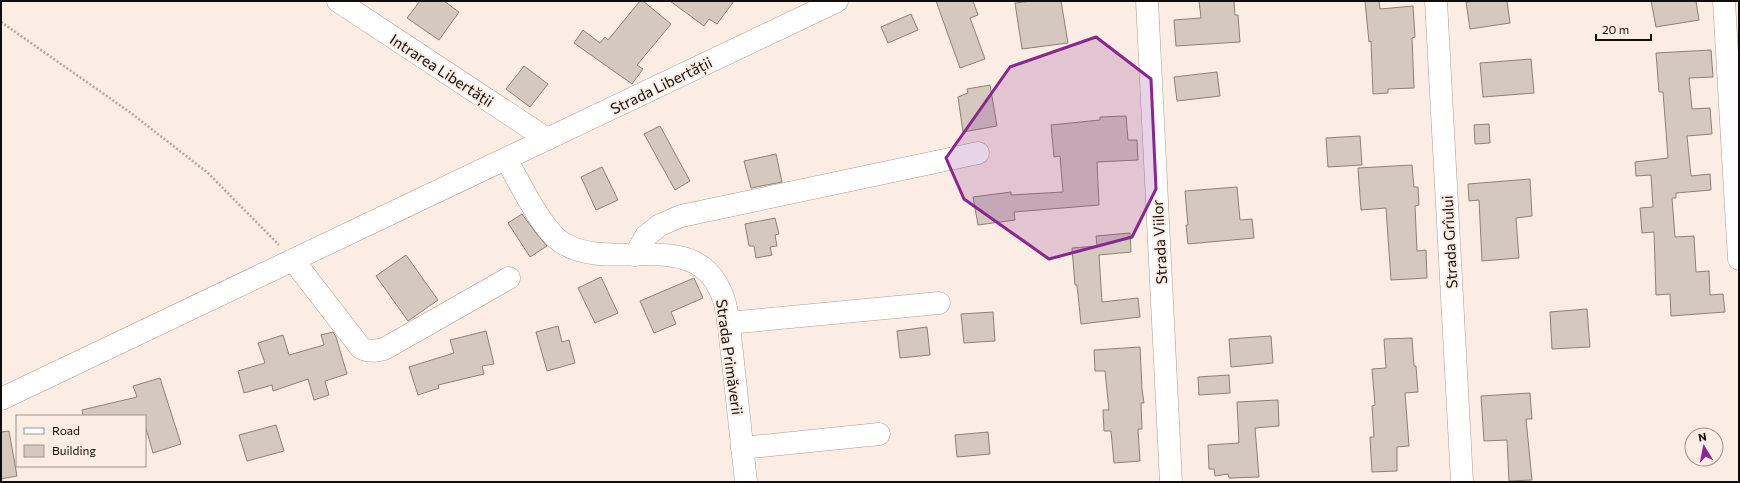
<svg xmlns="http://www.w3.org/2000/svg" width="1740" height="483" viewBox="0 0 1740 483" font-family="Commissioner,sans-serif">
<rect width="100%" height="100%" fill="#fbede3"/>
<g fill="#d5c8be" stroke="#8d8177">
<path d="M 420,1 L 444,1 L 459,12 L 439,40 L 407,18 Z"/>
<path d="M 640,1 L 643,1 L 671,24 L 637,65 L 643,69 L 632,84 L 574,43 L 583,30 L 600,43 L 605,37 L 608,40 Z"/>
<path d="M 670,1 L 734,1 L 717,24 L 709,19 L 704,26 Z"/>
<path d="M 936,1 L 973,1 L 978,15 L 970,18 L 985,59 L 960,68 Z"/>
<path d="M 1032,1 L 1061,1 L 1068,43 L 1022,49 L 1015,3 Z"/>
<path d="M 1199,1 L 1234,1 L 1235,15 L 1238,15 L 1240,42 L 1176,46 L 1174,20 L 1201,18 Z"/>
<path d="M 1365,1 L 1379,1 L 1380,9 L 1413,6 L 1415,37 L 1412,38 L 1414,88 L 1388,89 L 1388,93 L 1373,94 L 1371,41 L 1369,42 Z"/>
<path d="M 1476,1 L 1507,1 L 1510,23 L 1470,29 L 1466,2 Z"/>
<path d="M 1651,1 L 1696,1 L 1699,20 L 1656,27 Z"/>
<path d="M 911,14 L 918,30 L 888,43 L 881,27 Z"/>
<path d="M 1711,50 L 1713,77 L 1689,78 L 1692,109 L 1710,108 L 1712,134 L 1687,136 L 1691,176 L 1710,174 L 1711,190 L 1676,193 L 1676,198 L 1672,198 L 1675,237 L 1694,236 L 1696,272 L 1709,271 L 1710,295 L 1723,294 L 1725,312 L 1671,316 L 1670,294 L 1656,295 L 1654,232 L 1642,233 L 1640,208 L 1653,207 L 1651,175 L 1636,176 L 1635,162 L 1668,158 L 1663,92 L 1659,92 L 1656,53 Z"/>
<path d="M 1531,59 L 1534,93 L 1483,97 L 1480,63 Z"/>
<path d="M 524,66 L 548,84 L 530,107 L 506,89 Z"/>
<path d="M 1217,72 L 1220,96 L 1177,101 L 1174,77 Z"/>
<path d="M 990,85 L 997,126 L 963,132 L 958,97 L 968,93 L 967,89 Z"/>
<path d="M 1126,116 L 1128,140 L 1137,140 L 1138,160 L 1097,162 L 1099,205 L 1014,212 L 1015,220 L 978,225 L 973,197 L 1011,192 L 1011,195 L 1063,192 L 1060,156 L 1054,157 L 1051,125 L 1100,120 L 1100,117 Z"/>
<path d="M 1489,124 L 1490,143 L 1475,144 L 1474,125 Z"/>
<path d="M 660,126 L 690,181 L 675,190 L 644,134 Z"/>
<path d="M 1360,136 L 1362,165 L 1328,167 L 1326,138 Z"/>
<path d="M 776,154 L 782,182 L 751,188 L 744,161 Z"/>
<path d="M 1412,165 L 1414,187 L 1418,187 L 1419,205 L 1415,206 L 1417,251 L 1426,250 L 1427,278 L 1391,280 L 1386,208 L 1361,210 L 1358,168 Z"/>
<path d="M 602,167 L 618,200 L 596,210 L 581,177 Z"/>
<path d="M 1530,179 L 1532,216 L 1516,218 L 1519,258 L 1482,261 L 1479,200 L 1469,201 L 1468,184 Z"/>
<path d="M 1237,187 L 1240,220 L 1252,219 L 1254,238 L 1188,244 L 1186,225 L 1188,225 L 1185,191 Z"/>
<path d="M 522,214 L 536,233 L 547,246 L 530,257 L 508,223 Z"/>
<path d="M 775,218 L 779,234 L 775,235 L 777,246 L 770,247 L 772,255 L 756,258 L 754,246 L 749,246 L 745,224 Z"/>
<path d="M 1130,233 L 1131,252 L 1099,255 L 1102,302 L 1138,298 L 1140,317 L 1081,324 L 1077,285 L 1075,285 L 1072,248 L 1097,246 L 1096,236 Z"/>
<path d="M 406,255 L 438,300 L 408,321 L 376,276 Z"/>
<path d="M 601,277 L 618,313 L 595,323 L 578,288 Z"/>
<path d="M 694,278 L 703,298 L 671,312 L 676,324 L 654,333 L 640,301 Z"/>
<path d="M 1587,309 L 1590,347 L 1552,349 L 1550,312 Z"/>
<path d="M 993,312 L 995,341 L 964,343 L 961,314 Z"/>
<path d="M 558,326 L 562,342 L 569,340 L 575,363 L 547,371 L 536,332 Z"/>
<path d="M 927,327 L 930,355 L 900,358 L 897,331 Z"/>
<path d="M 486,331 L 494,364 L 482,366 L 484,374 L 438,385 L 439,388 L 418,395 L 409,367 L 454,353 L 450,340 Z"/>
<path d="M 333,332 L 336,337 L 347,374 L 325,381 L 329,395 L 314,400 L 308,379 L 273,391 L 272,385 L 244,393 L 238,371 L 265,363 L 258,343 L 283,335 L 289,355 L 324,345 L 321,335 Z"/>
<path d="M 1271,336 L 1273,363 L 1231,367 L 1229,339 Z"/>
<path d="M 1412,338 L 1414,366 L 1416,366 L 1418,392 L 1405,393 L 1409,446 L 1397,447 L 1397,471 L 1372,472 L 1370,437 L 1374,437 L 1372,406 L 1375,405 L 1372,369 L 1386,368 L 1384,339 Z"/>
<path d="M 1140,347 L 1142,389 L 1144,403 L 1141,403 L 1142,429 L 1138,429 L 1140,461 L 1114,463 L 1111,431 L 1104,431 L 1103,410 L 1109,410 L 1105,371 L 1095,371 L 1094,350 Z"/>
<path d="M 1229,375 L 1230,393 L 1199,395 L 1198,377 Z"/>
<path d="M 160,378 L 181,444 L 153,453 L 145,425 L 145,416 L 83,416 L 82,410 L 137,397 L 133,386 Z"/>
<path d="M 1530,393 L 1532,419 L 1526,419 L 1532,480 L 1509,481 L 1507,440 L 1484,441 L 1481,396 Z"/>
<path d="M 1278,400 L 1279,426 L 1255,428 L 1259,477 L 1229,478 L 1228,474 L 1215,476 L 1214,469 L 1209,469 L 1208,445 L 1239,443 L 1237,402 Z"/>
<path d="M 276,425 L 284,451 L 247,461 L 239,435 Z"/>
<path d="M 9,431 L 17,476 L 1,479 L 1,432 Z"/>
<path d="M 988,432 L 990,454 L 957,457 L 955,435 Z"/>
</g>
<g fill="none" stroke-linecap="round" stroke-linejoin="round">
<g stroke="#aa9d94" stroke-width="23">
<g id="minor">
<path d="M 338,1 L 547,139"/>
<path d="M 1147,1 L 1171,482"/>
<path d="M 1436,1 L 1462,482"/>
<path d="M 1724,1 L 1739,259"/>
<path d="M 506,159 C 519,181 541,228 561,242 C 602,269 666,240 702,267 C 709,272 715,280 719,288 C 729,306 729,332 732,353 C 737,396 741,439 746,482"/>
<path d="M 635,255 L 646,236 L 660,225 L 681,216 L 978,153"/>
<path d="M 293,260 L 361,348 C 369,352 375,351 384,349 L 509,278"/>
<path d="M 728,323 L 939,303"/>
<path d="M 742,448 L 879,434"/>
</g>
</g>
<g stroke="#aa9d94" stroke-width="23">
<path id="major" d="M 1,399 L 837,1"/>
</g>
<path stroke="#b3a8a0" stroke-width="2.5" stroke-dasharray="2 2" stroke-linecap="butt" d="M 1,22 L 131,113 L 208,173 L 279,245"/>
<use href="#minor" stroke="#fff" stroke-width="22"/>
<use href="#major" stroke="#fff" stroke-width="22"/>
</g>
<path fill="#882790" fill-opacity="0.2" stroke="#882790" stroke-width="3" stroke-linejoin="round" d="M 1096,37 L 1151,79 L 1156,189 L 1132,237 L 1049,259 L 964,199 L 946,158 L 1010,67 Z"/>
<g text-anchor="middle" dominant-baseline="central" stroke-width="4" stroke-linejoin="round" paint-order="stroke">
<g font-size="15" fill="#120d0a" stroke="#fbede3">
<text transform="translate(442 70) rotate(33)">Intrarea Libertății</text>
<text transform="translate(661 85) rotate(-26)">Strada Libertății</text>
<text transform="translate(1159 242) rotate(-93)">Strada Viilor</text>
<text transform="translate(1449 242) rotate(-93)">Strada Grîului</text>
<text transform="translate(730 357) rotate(82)">Strada Primăverii</text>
</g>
</g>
<rect width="1740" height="483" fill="none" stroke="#120d0a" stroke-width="4"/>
<rect x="16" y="415" width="130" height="52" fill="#fbede3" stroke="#9e938c"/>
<rect x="24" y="428" width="20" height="6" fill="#ffffff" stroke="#9e938c"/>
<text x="52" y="435" font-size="12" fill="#120d0a">Road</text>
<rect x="24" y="445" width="20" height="12" fill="#d5c8be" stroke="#9e938c"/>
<text x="52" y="455" font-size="12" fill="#120d0a">Building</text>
<g transform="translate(1704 447) rotate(350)"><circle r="19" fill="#fbede3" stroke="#9e938c"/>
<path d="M0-3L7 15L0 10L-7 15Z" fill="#882790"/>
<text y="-6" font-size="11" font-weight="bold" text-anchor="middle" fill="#120d0a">N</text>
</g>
<path d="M1596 34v6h55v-6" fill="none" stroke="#120d0a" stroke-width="2"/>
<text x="1602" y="34" font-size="12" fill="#120d0a" stroke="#fbede3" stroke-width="3" paint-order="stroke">20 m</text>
</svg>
